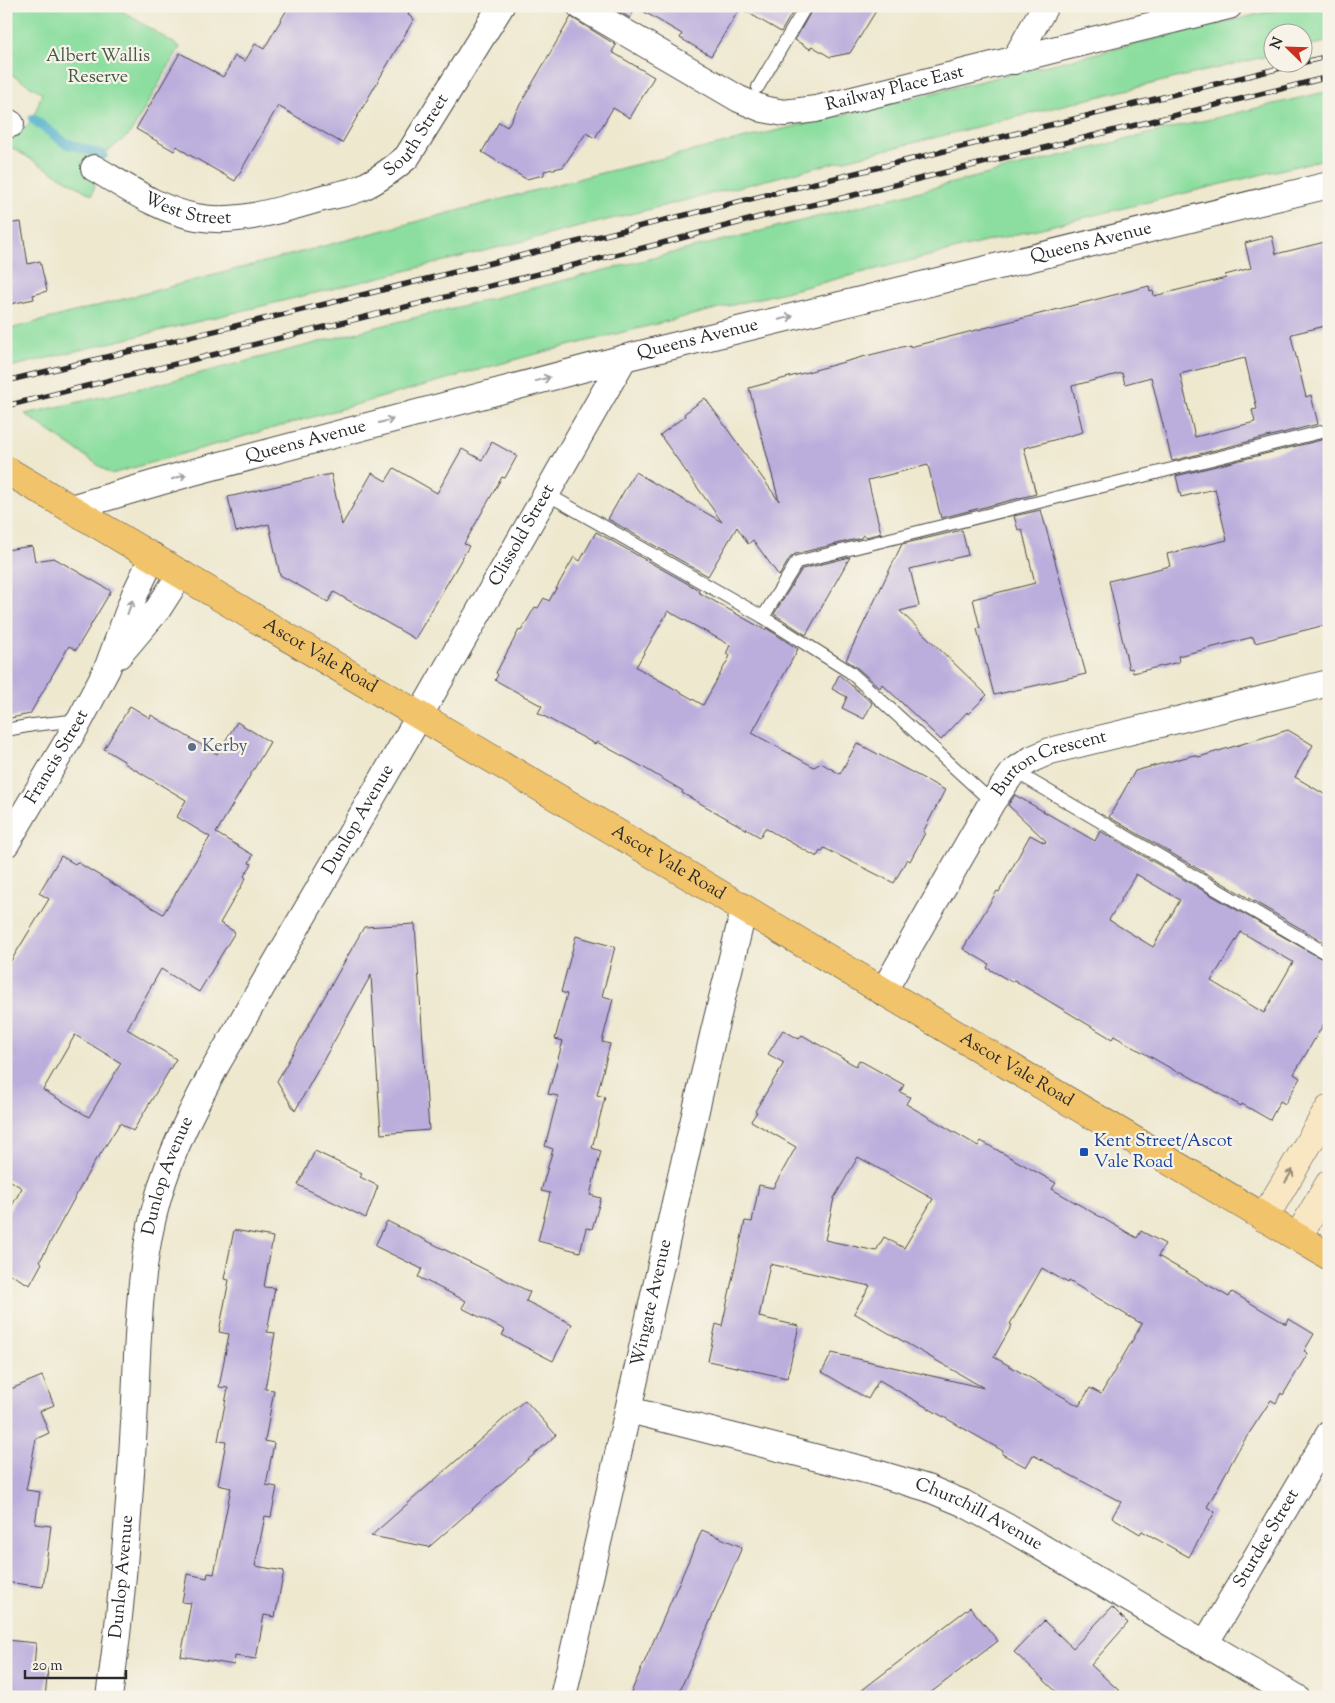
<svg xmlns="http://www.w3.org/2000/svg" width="1335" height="1703" viewBox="0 0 1335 1703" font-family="'Sorts Mill Goudy',serif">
<rect width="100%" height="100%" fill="#f7f3e8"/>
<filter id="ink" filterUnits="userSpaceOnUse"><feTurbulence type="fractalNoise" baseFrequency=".02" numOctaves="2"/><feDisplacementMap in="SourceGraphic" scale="10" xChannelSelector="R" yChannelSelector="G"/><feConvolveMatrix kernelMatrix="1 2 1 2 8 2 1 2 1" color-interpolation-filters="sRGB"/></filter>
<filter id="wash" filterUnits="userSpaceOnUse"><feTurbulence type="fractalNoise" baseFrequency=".0096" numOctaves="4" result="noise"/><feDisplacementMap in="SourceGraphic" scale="20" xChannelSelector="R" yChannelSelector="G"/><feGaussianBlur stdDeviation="1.12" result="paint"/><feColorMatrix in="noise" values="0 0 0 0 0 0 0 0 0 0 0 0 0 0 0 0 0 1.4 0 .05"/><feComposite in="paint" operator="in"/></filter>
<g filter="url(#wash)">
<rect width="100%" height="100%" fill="#eee8cf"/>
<g fill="#8bde9f" stroke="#5b8465">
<path d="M 6,6 L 114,6 L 180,47 L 130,134 L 103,155 L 92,195 L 7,145 L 33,119 L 42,93 L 6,71 Z"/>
<path d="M 1292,6 L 1329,6 L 1329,41 L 1303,48 L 1302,32 L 1272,32 L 1272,55 L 1072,103 L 365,281 L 6,368 L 6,330 L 589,176 Z"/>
<path d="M 1329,91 L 1329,158 L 1021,233 L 528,356 L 111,474 L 25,414 L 155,385 L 377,327 L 1160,131 Z"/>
</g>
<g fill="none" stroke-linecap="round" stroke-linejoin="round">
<path stroke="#4bafcb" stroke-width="10" d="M 33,119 L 65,143 L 103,155"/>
</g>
<g id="blocks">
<g fill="#bbaedd" fill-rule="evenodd">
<path d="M 289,6 L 412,6 L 408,15 L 414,19 L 342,143 L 278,106 L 235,181 L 188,154 L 177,146 L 174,151 L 136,129 L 180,53 L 223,77 L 235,56 L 245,61 L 255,44 L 264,49 Z"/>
<path d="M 610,6 L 796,6 L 781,32 L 740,8 L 711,56 L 680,38 L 682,34 L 636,7 L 630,18 Z"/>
<path d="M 814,6 L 879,6 L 850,53 L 830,57 L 812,46 L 810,49 L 795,40 Z"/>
<path d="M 571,17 L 616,45 L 612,52 L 654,77 L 630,118 L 613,108 L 595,138 L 586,133 L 563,167 L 544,171 L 544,175 L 526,179 L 482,152 L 499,122 L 507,127 Z"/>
<path d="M 21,222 L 28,264 L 40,261 L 47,291 L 33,295 L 34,299 L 6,305 L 6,224 Z"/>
<path d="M 1272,236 L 1276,254 L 1329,241 L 1329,325 L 1292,334 L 1291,336 L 1306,397 L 1311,395 L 1318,424 L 1172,461 L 1151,377 L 1125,384 L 1122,373 L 1072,386 L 1083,432 L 1024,448 L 1036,494 L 941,518 L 928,465 L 868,480 L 881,533 L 866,537 L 863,535 L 861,538 L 795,554 L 790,558 L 779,576 L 753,540 L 748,544 L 737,527 L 708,576 L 608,519 L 635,472 L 722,522 L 660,435 L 685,416 L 684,414 L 705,398 L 779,501 L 749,388 L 866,356 L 910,345 L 910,347 L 1149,286 L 1150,292 L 1153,291 L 1154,296 L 1226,278 L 1225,275 L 1251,268 L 1245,243 ZM 1245,358 L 1257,409 L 1252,410 L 1255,422 L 1195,437 L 1180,374 Z"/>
<path d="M 1329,438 L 1329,624 L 1255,643 L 1253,637 L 1178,656 L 1179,662 L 1133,673 L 1132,668 L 1129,669 L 1109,581 L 1170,566 L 1167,554 L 1227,540 L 1215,489 L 1181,497 L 1176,476 Z"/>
<path d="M 492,442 L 517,456 L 505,478 L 502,477 L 464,544 L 469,546 L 415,639 L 334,592 L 328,602 L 280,575 L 269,524 L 236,532 L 228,497 L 331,474 L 342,525 L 372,473 L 386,481 L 394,468 L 437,493 L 462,449 L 482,460 Z"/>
<path d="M 1041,510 L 1086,674 L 994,695 L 977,629 L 980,628 L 973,599 L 1035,583 L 1022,529 L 1018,530 L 1014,516 Z"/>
<path d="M 962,530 L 968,555 L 910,569 L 919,606 L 900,611 L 987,695 L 968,714 L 967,712 L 941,740 L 882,684 L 880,688 L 855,666 L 846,660 L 902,544 Z"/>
<path d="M 596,532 L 699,590 L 698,592 L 765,630 L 766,628 L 798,649 L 752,733 L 814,767 L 821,763 L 840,774 L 857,743 L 945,790 L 923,832 L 925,833 L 910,861 L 907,859 L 894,883 L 824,848 L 822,852 L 820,851 L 817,857 L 765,828 L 760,837 L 682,793 L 683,791 L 641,766 L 597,742 L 595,744 L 538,713 L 542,706 L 495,680 L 498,675 L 496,673 L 519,630 L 521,631 L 535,607 L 538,608 L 544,598 L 549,601 L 574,557 L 580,561 ZM 668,611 L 730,645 L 726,654 L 730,656 L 703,705 L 636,667 Z"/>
<path d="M 32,546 L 35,561 L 54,558 L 111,591 L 76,650 L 69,646 L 30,714 L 6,719 L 6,550 Z"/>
<path d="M 850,557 L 806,635 L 774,614 L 802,569 Z"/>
<path d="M 839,675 L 872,703 L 864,719 L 842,708 L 847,697 L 832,689 Z"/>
<path d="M 130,706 L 150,718 L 151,715 L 217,754 L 237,722 L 270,742 L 216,833 L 253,855 L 249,863 L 252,864 L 244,876 L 246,878 L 220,923 L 235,932 L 199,992 L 161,969 L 127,1029 L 176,1059 L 133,1131 L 120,1123 L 98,1158 L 97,1157 L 40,1261 L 42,1263 L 30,1285 L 6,1272 L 6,1216 L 22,1188 L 6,1178 L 6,969 L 49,899 L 39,893 L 61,856 L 75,864 L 77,862 L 163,914 L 210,837 L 177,817 L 186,800 L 124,763 L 124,761 L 104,749 ZM 75,1035 L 121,1063 L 89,1117 L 43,1090 Z"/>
<path d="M 1288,730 L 1313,745 L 1295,777 L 1329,797 L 1329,945 L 1109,817 L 1135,771 L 1194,755 L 1199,757 Z"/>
<path d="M 1015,795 L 1095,841 L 1100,831 L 1329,963 L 1329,1015 L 1294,1074 L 1300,1078 L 1285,1104 L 1280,1101 L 1270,1120 L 1242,1104 L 1241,1106 L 1180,1071 L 1179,1073 L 1114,1036 L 1112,1039 L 1014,980 L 1012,982 L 987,968 L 989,964 L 963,949 L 997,891 L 999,892 L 1030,835 L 1045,843 L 1046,841 L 1008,805 ZM 1136,874 L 1180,900 L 1153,947 L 1109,920 ZM 1241,932 L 1293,962 L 1264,1013 L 1211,981 Z"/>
<path d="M 415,924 L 429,1130 L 381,1134 L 371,975 L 295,1111 L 277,1081 L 364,927 Z"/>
<path d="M 576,936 L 615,947 L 602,996 L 613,999 L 602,1042 L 610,1044 L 597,1095 L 605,1097 L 592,1148 L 601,1151 L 590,1195 L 601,1198 L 592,1229 L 586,1228 L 580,1252 L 538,1241 L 550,1193 L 541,1191 L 553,1149 L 545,1146 L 558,1096 L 548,1094 L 563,1041 L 555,1039 L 567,994 L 561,992 Z"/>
<path d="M 783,1030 L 799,1039 L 802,1035 L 856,1066 L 859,1060 L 904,1085 L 900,1092 L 910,1097 L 906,1104 L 978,1146 L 981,1141 L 1056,1183 L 1052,1189 L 1137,1238 L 1141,1231 L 1165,1244 L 1158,1256 L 1229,1297 L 1232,1292 L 1286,1324 L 1289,1319 L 1314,1334 L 1304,1351 L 1308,1353 L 1283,1395 L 1281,1393 L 1276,1403 L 1271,1400 L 1240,1447 L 1207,1507 L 1215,1512 L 1189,1557 L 1142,1531 L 1140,1534 L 1112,1517 L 1121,1502 L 1033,1455 L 1026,1467 L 1002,1454 L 1003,1451 L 879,1380 L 868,1399 L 822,1372 L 832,1353 L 984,1388 L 854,1313 L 870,1286 L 770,1264 L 759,1317 L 799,1326 L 787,1378 L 708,1361 L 716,1324 L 722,1326 L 745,1221 L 752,1222 L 759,1185 L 773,1188 L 796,1147 L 751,1121 L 757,1112 L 755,1111 L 784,1063 L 768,1054 ZM 858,1157 L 933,1199 L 904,1248 L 884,1237 L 876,1251 L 825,1240 L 834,1198 ZM 1042,1268 L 1068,1283 L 1069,1281 L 1142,1324 L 1101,1394 L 1090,1388 L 1079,1406 L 994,1357 L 1012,1325 L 1010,1324 Z"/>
<path d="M 315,1151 L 362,1174 L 360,1177 L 378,1186 L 366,1218 L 298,1185 Z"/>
<path d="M 387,1221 L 530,1292 L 526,1301 L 572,1324 L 553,1361 L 502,1335 L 505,1330 L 462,1308 L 466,1301 L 418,1277 L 422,1269 L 375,1246 Z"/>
<path d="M 234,1230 L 273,1237 L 264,1287 L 275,1288 L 267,1332 L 275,1333 L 265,1389 L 274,1390 L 265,1441 L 274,1443 L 266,1485 L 277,1487 L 271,1517 L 265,1516 L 255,1566 L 284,1571 L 275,1617 L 264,1615 L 256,1659 L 235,1656 L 234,1665 L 181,1656 L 191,1603 L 182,1602 L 187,1574 L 207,1578 L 208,1573 L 214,1574 L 231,1488 L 218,1485 L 226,1442 L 218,1441 L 228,1388 L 219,1387 L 229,1334 L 219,1332 L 229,1280 L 224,1279 Z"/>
<path d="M 42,1376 L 54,1405 L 40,1411 L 49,1433 L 36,1439 L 26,1490 L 40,1492 L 35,1524 L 51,1526 L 43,1587 L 6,1582 L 6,1391 Z"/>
<path d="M 525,1400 L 556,1435 L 429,1547 L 371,1536 Z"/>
<path d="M 702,1530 L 742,1547 L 725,1587 L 677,1697 L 629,1697 Z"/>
<path d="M 970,1607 L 998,1641 L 925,1697 L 853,1697 Z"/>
<path d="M 1112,1607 L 1128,1623 L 1091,1665 L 1126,1697 L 1062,1697 L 1014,1652 L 1044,1621 L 1073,1648 Z"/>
<path d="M 6,1640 L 36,1643 L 34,1668 L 48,1669 L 45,1697 L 6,1697 Z"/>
</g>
</g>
</g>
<g filter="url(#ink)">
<use href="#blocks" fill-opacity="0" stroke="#484744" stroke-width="1"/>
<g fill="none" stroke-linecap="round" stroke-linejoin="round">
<g stroke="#484744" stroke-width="14">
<g id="lane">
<path d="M 758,87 L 806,6"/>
<path d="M 547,494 L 763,617 L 850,672 L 992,802"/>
<path d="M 763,617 L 797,562 L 1329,430"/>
<path d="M 6,730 L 33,725 L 80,720"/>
<path d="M 1014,771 L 1329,955"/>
</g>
</g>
<g stroke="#484744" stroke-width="28">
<g id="street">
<path id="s1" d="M 580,6 L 739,99 L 763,109 L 784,113 L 816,109 L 1229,6"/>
<path d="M 1014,61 L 1045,6"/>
<path d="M 6,121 L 11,124"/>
<path id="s2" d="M 94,168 C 125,186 159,210 196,217 C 238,225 283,209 323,198 C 336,195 351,193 363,187 C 380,179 393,169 407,157 L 501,6"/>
<path id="s3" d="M 71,508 L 190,473 L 624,358 L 1329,185"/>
<path d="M 119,655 L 158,609 L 181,573"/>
<path id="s4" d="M 6,844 L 80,720 L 107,669 L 134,596 L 153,556"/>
<path id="s5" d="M 883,992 L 992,802 L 1014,771 L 1032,759 L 1050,751 L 1329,683"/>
<path id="s6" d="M 629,1410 L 873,1472 L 927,1488 L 963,1503 L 1007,1527 L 1296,1697"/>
<path id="s7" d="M 1205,1644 L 1329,1434"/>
<path id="s8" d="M 109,1697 C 122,1608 129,1512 134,1423 C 138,1348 137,1270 158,1198 C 171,1151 194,1106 217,1064 L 420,715 L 624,358"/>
<path id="s9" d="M 563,1697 L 713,1035 L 744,909"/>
</g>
</g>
<g stroke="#484744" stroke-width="29">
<g id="secondary">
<path d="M 1264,1218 L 1329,1109"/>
<path d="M 1298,1237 L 1329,1184"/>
</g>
</g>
<g stroke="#484744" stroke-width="29">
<g id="primary">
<path id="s10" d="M 6,470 L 1329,1256"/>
</g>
</g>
<use href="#lane" stroke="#fff" stroke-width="12"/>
<use href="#street" stroke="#fff" stroke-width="26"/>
<use href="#secondary" stroke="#f9e7c3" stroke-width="28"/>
<use href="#primary" stroke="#f1c36a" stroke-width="28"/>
<g stroke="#2b2b2b" stroke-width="5.5">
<g id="rail">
<path d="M 6,381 L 289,313 L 1329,56"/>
<path d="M 6,406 L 655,245 L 760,217 L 838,199 L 1329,77"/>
</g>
</g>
<use href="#rail" stroke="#f7f3e8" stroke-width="4" stroke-dasharray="11" stroke-linecap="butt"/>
</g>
<defs><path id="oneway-shaft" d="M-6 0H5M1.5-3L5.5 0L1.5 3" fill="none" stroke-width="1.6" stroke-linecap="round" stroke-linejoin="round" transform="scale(1.25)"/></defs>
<g stroke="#a0a0a0">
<use href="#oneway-shaft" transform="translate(786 318) rotate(-14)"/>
<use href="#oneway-shaft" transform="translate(543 379) rotate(-15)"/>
<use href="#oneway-shaft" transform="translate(386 421) rotate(-15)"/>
<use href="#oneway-shaft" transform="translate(179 477) rotate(-18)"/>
<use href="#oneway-shaft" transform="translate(130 607) rotate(-70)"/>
</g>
<use stroke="#928977" href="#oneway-shaft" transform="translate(1289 1176) rotate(-59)"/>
</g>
<circle fill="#5c6f8a" stroke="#f7f3e8" stroke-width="2" cx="192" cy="747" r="5"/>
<rect fill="#1a4fb4" stroke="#f7f3e8" stroke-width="2" x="1079" y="1147" width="10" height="10" rx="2.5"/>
<g text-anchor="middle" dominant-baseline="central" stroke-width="4.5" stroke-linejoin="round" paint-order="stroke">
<g font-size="18" fill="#435848" stroke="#f7f3e8">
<text x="98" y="57">Albert Wallis<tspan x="98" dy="21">Reserve</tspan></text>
</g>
<g font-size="18" fill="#2b2b2b" stroke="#f7f3e8">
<text stroke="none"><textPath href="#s1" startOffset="345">Railway Place East</textPath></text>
<text stroke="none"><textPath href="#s2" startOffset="361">South Street</textPath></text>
<text stroke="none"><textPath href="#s2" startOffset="104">West Street</textPath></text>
<text stroke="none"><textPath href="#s3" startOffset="1054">Queens Avenue</textPath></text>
<text stroke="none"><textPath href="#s3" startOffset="649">Queens Avenue</textPath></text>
<text stroke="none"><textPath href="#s3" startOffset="244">Queens Avenue</textPath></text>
<text stroke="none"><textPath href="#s8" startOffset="1259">Clissold Street</textPath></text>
<text stroke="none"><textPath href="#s10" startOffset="365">Ascot Vale Road</textPath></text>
<text stroke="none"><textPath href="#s4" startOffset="101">Francis Street</textPath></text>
<text stroke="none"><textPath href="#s5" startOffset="292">Burton Crescent</textPath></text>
<text stroke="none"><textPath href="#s8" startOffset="931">Dunlop Avenue</textPath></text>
<text stroke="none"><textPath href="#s10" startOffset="770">Ascot Vale Road</textPath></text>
<text stroke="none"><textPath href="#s10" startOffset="1175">Ascot Vale Road</textPath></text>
<text stroke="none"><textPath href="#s8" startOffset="526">Dunlop Avenue</textPath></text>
<text stroke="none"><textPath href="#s9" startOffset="404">Wingate Avenue</textPath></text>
<text stroke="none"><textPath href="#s6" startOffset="366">Churchill Avenue</textPath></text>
<text stroke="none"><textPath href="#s7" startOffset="122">Sturdee Street</textPath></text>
<text stroke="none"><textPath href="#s8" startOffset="121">Dunlop Avenue</textPath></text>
</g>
<g font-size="18" fill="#4e5e75" stroke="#f7f3e8" text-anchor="start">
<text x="202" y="747">Kerby</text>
</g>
<g font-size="18" fill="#164399" stroke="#f7f3e8" text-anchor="start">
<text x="1094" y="1142">Kent Street/Ascot<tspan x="1094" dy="21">Vale Road</tspan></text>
</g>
</g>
<rect width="1335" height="1703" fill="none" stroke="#f7f3e8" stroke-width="25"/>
<g transform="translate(1288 48) rotate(293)"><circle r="24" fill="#f7f3e8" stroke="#a5a39c"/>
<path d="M0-4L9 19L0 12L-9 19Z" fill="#c8321e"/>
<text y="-8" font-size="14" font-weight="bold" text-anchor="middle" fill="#2b2b2b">N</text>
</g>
<path d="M25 1670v8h101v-8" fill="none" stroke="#2b2b2b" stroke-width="2.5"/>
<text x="32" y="1670" font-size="15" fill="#2b2b2b" stroke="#f7f3e8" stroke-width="4" paint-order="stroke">20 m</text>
</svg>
